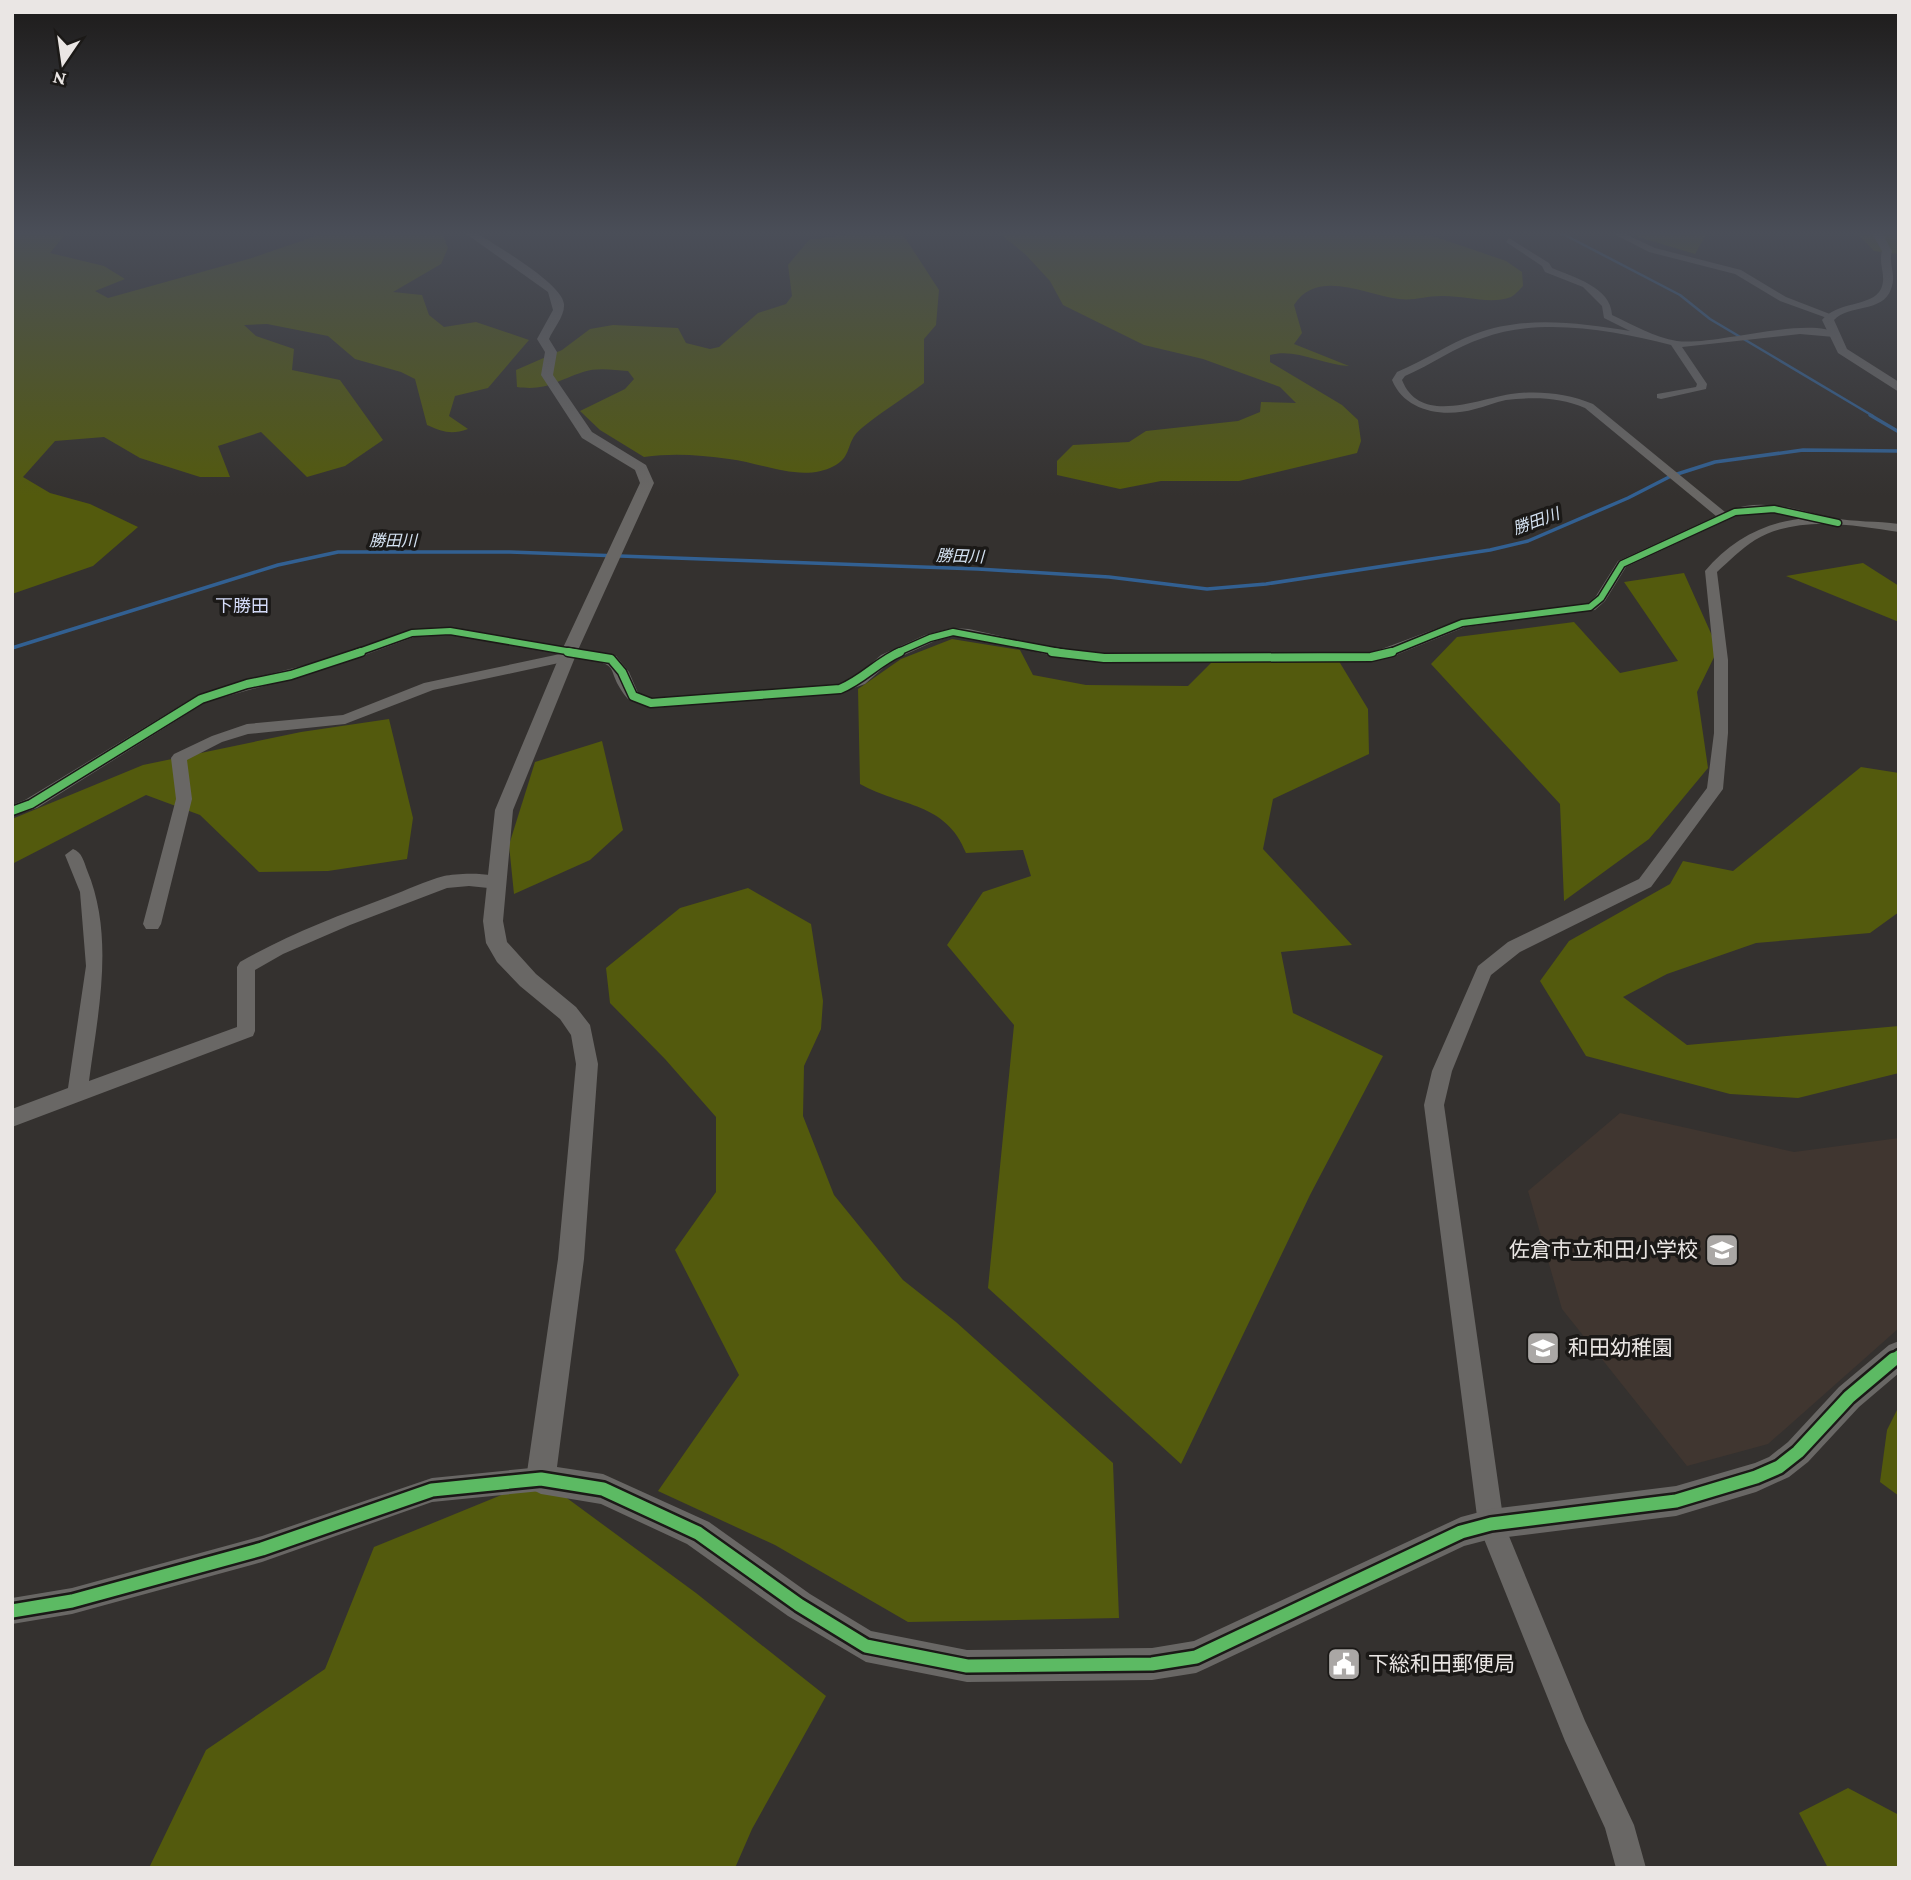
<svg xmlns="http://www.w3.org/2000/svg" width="1911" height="1880" viewBox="0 0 1911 1880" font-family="'Crimson Pro','Noto Sans JP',serif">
<rect width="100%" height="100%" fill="#34312f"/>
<path fill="#403630" d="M 1620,1113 L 1794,1152 L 1899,1138 L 1899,1328 L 1768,1444 L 1687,1466 L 1562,1309 L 1528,1191 Z"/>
<g fill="#535a0d">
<path d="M 12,233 L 71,233 L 64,236 L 50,253 L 104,266 L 125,279 L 95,291 L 108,298 L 252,258 L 324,233 L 442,233 L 448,248 L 441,264 L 393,292 L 422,295 L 429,315 L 444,327 L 476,322 L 529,340 L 488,388 L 455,396 L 449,416 L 468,429 C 451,435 443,432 427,425 L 415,379 L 401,372 L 355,359 L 328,336 L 267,324 L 244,325 L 256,336 L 294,349 L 292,370 L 340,380 L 383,440 L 345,466 L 307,477 L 261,432 L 218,446 L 230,477 L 200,477 L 140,458 L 104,437 L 55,441 L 23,477 L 50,493 L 90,504 L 138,527 L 93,566 L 12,594 Z"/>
<path d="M 861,233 L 902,233 L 939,290 L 936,325 L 924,339 L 924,383 C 910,394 863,424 855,435 C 847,446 850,458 834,466 C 802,483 763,463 729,459 C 700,455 673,453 644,457 L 600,430 L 580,411 L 625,389 L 634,379 L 628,371 C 614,370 597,367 583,372 C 556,381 547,391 517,387 L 516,370 L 562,350 L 590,329 L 613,325 L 678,328 L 686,343 L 710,349 L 719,347 L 758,313 L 786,304 L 792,296 L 788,265 L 809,240 Z"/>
<path d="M 999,233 L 1417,233 L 1439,238 L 1506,261 L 1522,272 L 1523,286 C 1519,290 1515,295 1511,297 C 1490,305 1463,295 1441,296 C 1426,296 1414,301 1399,299 C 1366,295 1317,268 1294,305 L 1302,333 L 1294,344 L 1349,366 C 1322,365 1296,348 1270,355 L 1270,362 L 1342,405 L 1358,420 L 1361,441 L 1357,453 L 1239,481 L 1161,481 L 1120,489 L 1057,475 L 1057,461 L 1073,445 L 1129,442 L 1146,431 L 1238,421 L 1260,412 L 1261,402 L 1296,403 L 1280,387 L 1203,359 L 1144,345 L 1063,305 L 1050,281 L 1025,254 Z"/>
<path d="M 1635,233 L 1707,233 L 1695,254 L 1635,236 Z"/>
<path d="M 1857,233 L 1899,233 L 1899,254 L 1874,251 Z"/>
<path d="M 1863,563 L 1899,586 L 1899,622 L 1786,576 Z"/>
<path d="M 1684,573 L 1718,649 L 1697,692 L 1708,768 L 1649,839 L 1564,901 L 1560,804 L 1431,664 L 1457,637 L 1574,622 L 1620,673 L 1678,661 L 1624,582 Z"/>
<path d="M 952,639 L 1020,650 L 1033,675 L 1086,685 L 1188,686 L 1211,663 L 1337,658 L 1368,709 L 1369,754 L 1273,799 L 1263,849 L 1352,945 L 1281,952 L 1293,1013 L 1383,1056 L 1310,1195 L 1181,1464 L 988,1288 L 1014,1025 L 947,945 L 983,892 L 1031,876 L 1023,850 L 966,853 C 946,802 901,807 860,784 L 858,689 L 901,659 Z"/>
<path d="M 389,719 L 413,818 L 407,859 L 328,871 L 259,872 L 200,815 L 146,795 L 12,864 L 12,819 L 143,765 L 301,732 Z"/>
<path d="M 602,741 L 623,830 L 590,860 L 514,894 L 509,845 L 535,762 Z"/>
<path d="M 1861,767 L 1899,773 L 1899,912 L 1870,933 L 1756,943 L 1667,974 L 1623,997 L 1687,1045 L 1899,1026 L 1899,1073 L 1798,1098 L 1730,1094 L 1586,1056 L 1540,981 L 1569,941 L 1670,884 L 1683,861 L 1733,871 Z"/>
<path d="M 748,888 L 811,924 L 823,1001 L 821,1029 L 804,1066 L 803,1116 L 834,1195 L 903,1280 L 956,1322 L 1113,1463 L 1119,1618 L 908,1622 L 775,1545 L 658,1491 L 739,1375 L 675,1250 L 716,1192 L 716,1117 L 665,1059 L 610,1003 L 606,968 L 680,908 Z"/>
<path d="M 1899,1406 L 1899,1496 L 1880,1482 L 1887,1430 Z"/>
<path d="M 541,1479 L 696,1593 L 826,1696 L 752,1829 L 735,1868 L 149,1868 L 206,1750 L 325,1669 L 374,1547 Z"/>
<path d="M 1848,1788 L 1899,1815 L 1899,1868 L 1828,1868 L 1799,1813 Z"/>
</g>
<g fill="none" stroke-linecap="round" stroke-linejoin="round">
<path stroke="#326092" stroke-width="2.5" d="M 1561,233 L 1680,295 L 1710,319 L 1873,416"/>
<g stroke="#326092" stroke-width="3.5">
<path d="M 1870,415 L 1899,432"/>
<path d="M 12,648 L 278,565 L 338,552 L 510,552 L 978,569 L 1109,577 L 1207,589 L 1266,584 L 1490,550 L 1528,541 L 1628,498 L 1671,476 L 1715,462 L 1803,450 L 1899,451"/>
</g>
<g fill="#696765" fill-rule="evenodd">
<path d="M 1612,233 L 1623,233 L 1655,248 L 1741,270 L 1786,297 L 1835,316 L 1827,318 L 1780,301 L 1735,274 L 1649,252 Z"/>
<path d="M 1509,238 L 1549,263 L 1552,268 C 1573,277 1611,287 1612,315 C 1633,325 1654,337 1677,341 C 1715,346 1808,315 1839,334 L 1834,337 L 1800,334 L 1682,347 L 1707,384 L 1706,389 L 1661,399 L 1657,398 L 1657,394 L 1696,387 L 1697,384 L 1671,345 C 1613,330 1540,317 1483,338 C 1455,347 1431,365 1405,376 L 1402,380 C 1421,428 1483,396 1519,393 C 1544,391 1569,394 1593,404 L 1725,512 C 1760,496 1798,510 1833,518 C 1854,522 1877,521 1899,524 L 1899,532 C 1854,525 1796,515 1755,540 C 1741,549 1729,561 1717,572 L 1728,660 L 1728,733 L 1723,789 L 1651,887 L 1520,952 L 1491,975 L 1452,1071 L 1444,1105 L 1504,1524 L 1585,1721 L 1634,1825 L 1646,1868 L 1616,1868 L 1605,1828 L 1565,1741 L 1478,1524 L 1424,1105 L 1432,1071 L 1478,966 L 1508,942 L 1639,879 L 1707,788 L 1714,733 L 1714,660 L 1705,571 C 1732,539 1768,520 1810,518 L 1774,512 L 1738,515 L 1626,567 L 1605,601 L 1595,610 L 1465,627 L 1391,657 L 1371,661 L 1104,662 L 1054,656 L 969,637 L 953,636 L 935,641 L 891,661 L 865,684 L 840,693 L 651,708 L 628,699 C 601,666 628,666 575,657 L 568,661 L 433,690 L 345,724 L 248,734 L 222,742 L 187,760 L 192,799 L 161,924 L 158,929 L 146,929 L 143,924 L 176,799 L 171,758 L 174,754 L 212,736 L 247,724 L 343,715 L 424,683 L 560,654 L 450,635 L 414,637 L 332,667 L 206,702 L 37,808 L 12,816 L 12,805 L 25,800 L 196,696 L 242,681 L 322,661 L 412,629 L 450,627 L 616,656 L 629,672 L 638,693 L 651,698 L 838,685 L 855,678 L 881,655 L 925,635 L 953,628 L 969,629 L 1054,648 L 1104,654 L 1371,653 L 1462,619 L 1587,604 L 1596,596 L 1618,561 L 1716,516 L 1585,408 C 1560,397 1533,397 1506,400 C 1495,402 1485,407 1475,409 C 1444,418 1405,412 1392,380 L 1397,372 C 1424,361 1448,344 1475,334 C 1525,315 1578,323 1630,331 L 1604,318 L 1602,306 L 1583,287 L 1545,272 L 1542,266 L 1506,242 Z"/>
<path d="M 73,849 C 82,852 84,862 87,870 C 115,937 98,1012 89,1081 L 237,1027 L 237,967 L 240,962 C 287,935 337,916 388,897 C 407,890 425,881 444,876 C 458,873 499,871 506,883 L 498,889 L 469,886 L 447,888 L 350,925 L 283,954 L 255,970 L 255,1031 L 253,1036 L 12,1127 L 12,1109 L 68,1088 L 86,966 L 80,892 L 65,855 Z"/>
<path d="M 541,1467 L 550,1470 L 553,1479 L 550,1488 L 541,1491 L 432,1502 L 262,1562 L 72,1614 L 12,1624 L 12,1598 L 72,1588 L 262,1536 L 432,1478 Z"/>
</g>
<g fill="#696765" fill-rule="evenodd">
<path d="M 465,233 L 477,233 C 496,246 562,283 564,304 C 565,316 553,329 549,339 L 557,352 L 553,375 L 592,432 L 646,465 L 654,483 L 578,650 L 513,810 L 503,921 L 507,942 L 536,974 L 576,1007 L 590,1025 L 598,1064 L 584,1259 L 557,1467 L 603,1474 L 709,1522 L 810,1594 L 871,1631 L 967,1650 L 1152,1648 L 1194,1641 L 1461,1517 L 1491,1509 L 1676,1486 L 1755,1463 L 1769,1457 L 1788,1442 L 1839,1387 L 1889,1345 L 1899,1341 L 1899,1373 L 1859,1407 L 1808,1462 L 1789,1477 L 1756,1492 L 1676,1516 L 1491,1539 L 1464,1546 L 1207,1668 L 1196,1673 L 1152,1680 L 967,1682 L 866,1662 L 788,1616 L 687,1544 L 601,1504 L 541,1494 L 531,1489 L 526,1479 L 558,1259 L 576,1064 L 571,1035 L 560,1019 L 520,986 L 497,962 L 486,943 L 483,921 L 495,810 L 562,650 L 640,483 L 635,470 L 582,438 L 541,375 L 545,352 L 537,339 L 553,310 L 548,292 Z"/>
<path d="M 1872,233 L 1882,233 L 1892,251 C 1888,265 1897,274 1891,289 C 1883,313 1849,304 1834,320 L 1847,349 L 1899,382 L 1899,392 L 1838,353 L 1822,320 C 1837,301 1872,307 1881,289 C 1887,275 1878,265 1882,251 Z"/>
</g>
<g stroke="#1b1917" stroke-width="9">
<g id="cycleway-far3">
<path d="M 356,653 L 412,633 L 450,631 L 578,653"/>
<path d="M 896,653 L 930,638 L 953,632 L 1065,653"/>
<path d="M 1388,653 L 1462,623 L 1590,607 L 1601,598 L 1622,564 L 1735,512 L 1774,509 L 1838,523"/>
</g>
</g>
<g stroke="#1b1917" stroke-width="11">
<g id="cycleway-far2">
<path d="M 568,652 L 611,659 L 622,672 L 633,696 L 651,703 L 840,689 C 864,679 877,662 900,652"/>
<path d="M 1052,652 L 1104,658 L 1371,657 L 1392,652"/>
<path d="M 12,811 L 31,804 L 201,699 L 247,684 L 291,675 L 361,652"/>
</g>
</g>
<g stroke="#1b1917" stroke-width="15">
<path id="cycleway-far1" d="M 1892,1361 L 1899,1355"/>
</g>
<g stroke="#1b1917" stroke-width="18">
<path id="cycleway" d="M 12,1611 L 72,1601 L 262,1549 L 432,1490 L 541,1479 L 603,1489 L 698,1533 L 799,1605 L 866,1646 L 967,1666 L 1152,1664 L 1196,1657 L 1461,1532 L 1491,1524 L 1676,1501 L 1756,1477 L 1779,1467 L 1798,1452 L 1849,1397 L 1894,1359"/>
</g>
<use href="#cycleway-far3" stroke="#5cba63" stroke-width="6"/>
<use href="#cycleway-far2" stroke="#5cba63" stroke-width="8"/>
<use href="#cycleway-far1" stroke="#5cba63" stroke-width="10"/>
<use href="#cycleway" stroke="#5cba63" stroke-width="13"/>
</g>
<linearGradient id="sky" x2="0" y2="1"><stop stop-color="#1d1b1a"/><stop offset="0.47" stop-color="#4a4e58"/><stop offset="1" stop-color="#4a4e58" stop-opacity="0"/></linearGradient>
<rect width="1911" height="496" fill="url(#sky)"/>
<defs>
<g id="school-square" transform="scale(1.75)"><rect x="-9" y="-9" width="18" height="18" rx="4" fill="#aaa7a5" stroke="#1b1917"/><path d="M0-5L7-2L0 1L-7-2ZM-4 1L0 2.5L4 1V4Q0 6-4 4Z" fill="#fff"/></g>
<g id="civic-square" transform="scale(1.75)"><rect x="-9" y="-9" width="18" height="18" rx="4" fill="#aaa7a5" stroke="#1b1917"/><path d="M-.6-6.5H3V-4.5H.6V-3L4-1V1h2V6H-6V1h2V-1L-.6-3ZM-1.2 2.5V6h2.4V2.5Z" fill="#fff"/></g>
</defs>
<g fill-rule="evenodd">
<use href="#school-square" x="1722" y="1250"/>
<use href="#school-square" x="1543" y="1348"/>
<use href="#civic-square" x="1344" y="1664"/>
</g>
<g text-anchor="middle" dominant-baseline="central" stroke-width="7" stroke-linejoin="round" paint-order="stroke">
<g font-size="16" font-style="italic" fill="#d4e2f2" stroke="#1b1917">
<text transform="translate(1536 521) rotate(-20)">勝田川</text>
<text x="393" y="540">勝田川</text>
<text transform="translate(960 556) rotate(2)">勝田川</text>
</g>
<g font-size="18" fill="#d3daf7" stroke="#1b1917">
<text x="242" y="606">下勝田</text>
</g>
<g font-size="21" fill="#eae6e4" stroke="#1b1917" text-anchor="start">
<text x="1698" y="1250" text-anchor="end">佐倉市立和田小学校</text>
<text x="1568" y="1348">和田幼稚園</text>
<text x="1368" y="1664">下総和田郵便局</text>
</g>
</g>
<rect width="1911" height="1880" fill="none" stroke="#eae6e4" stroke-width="28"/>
<g transform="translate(63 63) rotate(193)" stroke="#1b1917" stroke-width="5" paint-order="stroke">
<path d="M0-5L12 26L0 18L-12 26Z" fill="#eae6e4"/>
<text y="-10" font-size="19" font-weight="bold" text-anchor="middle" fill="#eae6e4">N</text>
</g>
</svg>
